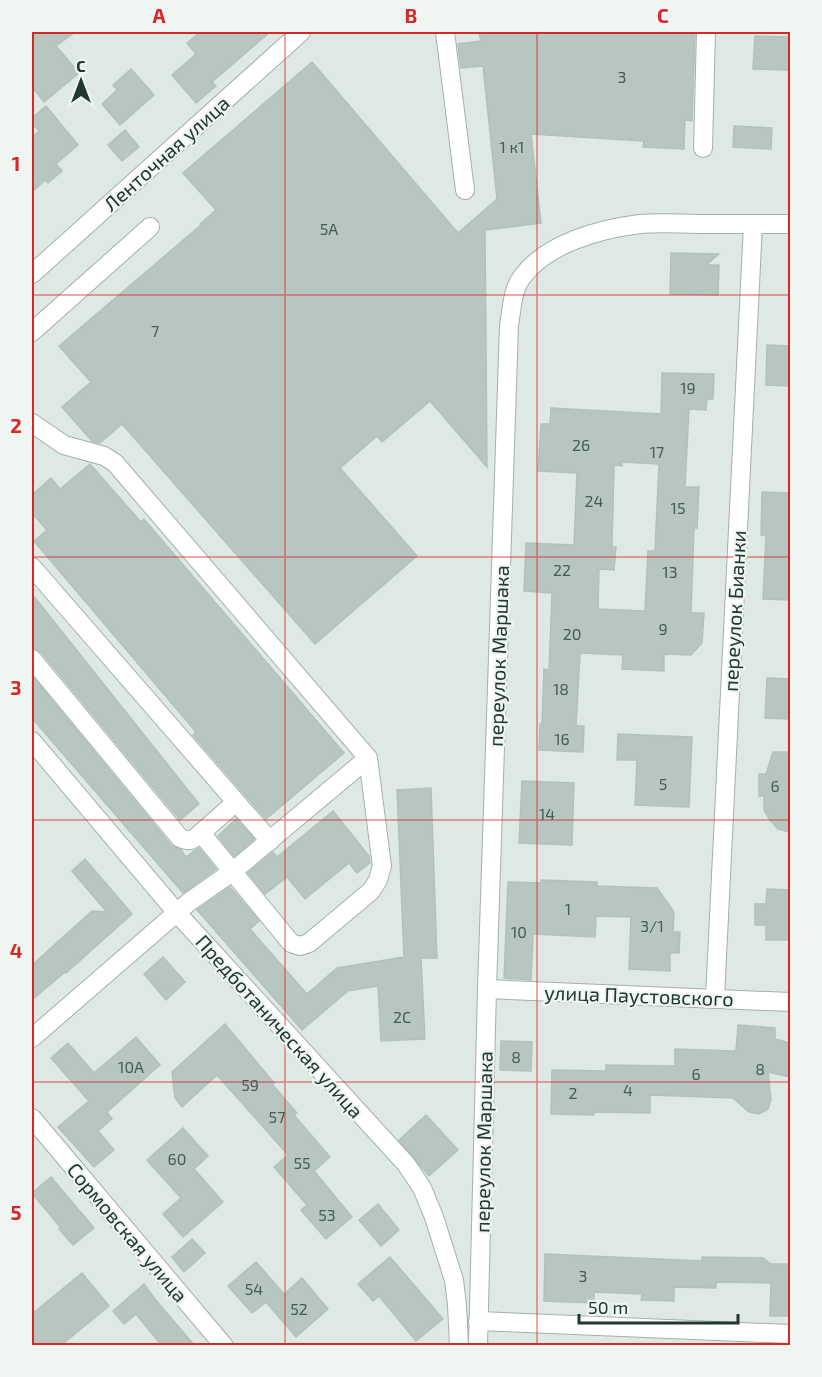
<svg xmlns="http://www.w3.org/2000/svg" width="822" height="1377" viewBox="0 0 822 1377" font-family="'Exo 2',sans-serif">
<rect width="100%" height="100%" fill="#dfe9e4"/>
<g fill="#b7c6c0" stroke="#b2c2bb" stroke-width="1.5" fill-rule="evenodd">
<path d="M 32,32 L 75,32 L 56,46 L 79,73 L 44,102 L 32,87 Z"/>
<path d="M 200,32 L 270,32 L 212,82 L 216,86 L 196,103 L 172,75 L 196,54 L 187,43 Z"/>
<path d="M 479,32 L 695,32 L 692,121 L 685,120 L 684,149 L 643,147 L 644,141 L 531,134 L 541,223 L 485,230 L 487,467 L 430,401 L 382,442 L 377,436 L 340,468 L 417,556 L 315,644 L 122,424 L 100,443 L 92,441 L 62,407 L 91,382 L 59,346 L 201,225 L 200,224 L 216,210 L 183,173 L 312,62 L 458,233 L 497,199 L 483,66 L 461,68 L 458,44 L 481,41 Z"/>
<path d="M 755,36 L 790,37 L 790,70 L 753,69 Z"/>
<path d="M 131,69 L 154,95 L 120,125 L 102,104 L 117,90 L 113,85 Z"/>
<path d="M 46,106 L 78,145 L 56,164 L 62,171 L 48,183 L 45,180 L 32,192 L 32,138 L 39,131 L 32,123 L 32,118 Z"/>
<path d="M 734,126 L 772,128 L 771,149 L 733,147 Z"/>
<path d="M 125,130 L 139,147 L 122,161 L 108,145 Z"/>
<path d="M 671,253 L 719,254 L 706,265 L 719,265 L 718,295 L 670,294 Z"/>
<path d="M 767,345 L 790,346 L 790,386 L 766,385 Z"/>
<path d="M 662,373 L 714,374 L 713,399 L 707,399 L 706,410 L 689,409 L 685,487 L 699,487 L 697,528 L 694,528 L 691,613 L 704,613 L 702,643 L 691,655 L 664,654 L 664,671 L 622,669 L 623,655 L 580,653 L 576,726 L 584,726 L 583,752 L 539,750 L 540,724 L 542,724 L 544,669 L 549,670 L 552,593 L 524,591 L 526,543 L 574,545 L 577,473 L 538,471 L 541,424 L 550,424 L 551,408 L 661,414 ZM 622,462 L 659,464 L 655,551 L 648,551 L 645,611 L 598,609 L 599,569 L 614,570 L 616,547 L 612,547 L 614,465 L 622,466 Z"/>
<path d="M 90,464 L 141,522 L 144,519 L 344,753 L 266,819 L 193,735 L 196,732 L 34,541 L 47,530 L 32,513 L 32,495 L 51,478 L 60,489 Z"/>
<path d="M 762,492 L 790,493 L 790,600 L 763,599 L 766,535 L 761,535 Z"/>
<path d="M 32,594 L 199,804 L 180,820 L 41,652 L 36,649 L 32,648 Z"/>
<path d="M 32,676 L 171,845 L 181,850 L 186,857 L 194,851 L 199,848 L 216,869 L 183,893 L 32,718 Z"/>
<path d="M 767,678 L 790,679 L 790,719 L 765,718 Z"/>
<path d="M 618,734 L 692,737 L 689,807 L 635,805 L 637,760 L 617,760 Z"/>
<path d="M 773,752 L 790,752 L 790,832 L 778,829 L 770,820 L 764,810 L 764,796 L 759,796 L 759,774 L 766,774 Z"/>
<path d="M 522,781 L 574,783 L 572,845 L 519,843 Z"/>
<path d="M 431,788 L 437,958 L 421,958 L 425,1039 L 381,1041 L 378,986 L 348,991 L 302,1030 L 197,910 L 230,887 L 259,921 L 250,929 L 307,994 L 337,968 L 404,957 L 397,790 Z"/>
<path d="M 333,811 L 369,856 L 370,863 L 357,873 L 349,863 L 305,899 L 287,877 L 265,894 L 248,873 L 273,852 L 277,857 Z"/>
<path d="M 236,819 L 254,839 L 234,856 L 218,836 Z"/>
<path d="M 85,859 L 132,914 L 66,973 L 65,972 L 32,1000 L 32,965 L 92,911 L 107,912 L 72,871 Z"/>
<path d="M 541,880 L 597,882 L 597,886 L 657,888 L 674,912 L 673,932 L 680,932 L 679,953 L 670,953 L 670,971 L 629,969 L 631,917 L 596,916 L 595,937 L 533,934 L 531,980 L 504,978 L 508,882 L 541,883 Z"/>
<path d="M 767,889 L 790,890 L 790,940 L 766,940 L 766,925 L 755,925 L 755,904 L 766,904 Z"/>
<path d="M 163,957 L 185,982 L 166,1000 L 144,974 Z"/>
<path d="M 225,1024 L 274,1083 L 272,1084 L 297,1113 L 294,1115 L 330,1157 L 314,1171 L 352,1217 L 326,1239 L 301,1210 L 307,1205 L 274,1167 L 288,1155 L 217,1075 L 182,1107 L 175,1098 L 172,1072 Z"/>
<path d="M 738,1025 L 775,1028 L 775,1039 L 790,1043 L 790,1077 L 768,1072 L 771,1100 L 768,1109 L 759,1114 L 749,1112 L 733,1098 L 650,1095 L 650,1113 L 594,1112 L 594,1115 L 551,1114 L 552,1070 L 606,1071 L 606,1065 L 675,1066 L 675,1049 L 736,1051 Z"/>
<path d="M 136,1037 L 160,1065 L 107,1112 L 112,1119 L 98,1131 L 114,1150 L 94,1167 L 58,1127 L 89,1101 L 51,1058 L 68,1043 L 94,1073 Z"/>
<path d="M 501,1041 L 532,1042 L 531,1071 L 500,1070 Z"/>
<path d="M 426,1115 L 458,1150 L 429,1176 L 399,1140 Z"/>
<path d="M 183,1128 L 208,1156 L 194,1169 L 223,1202 L 183,1237 L 163,1214 L 181,1198 L 147,1160 Z"/>
<path d="M 51,1177 L 94,1228 L 73,1245 L 59,1229 L 61,1228 L 32,1193 Z"/>
<path d="M 378,1204 L 399,1230 L 381,1246 L 359,1220 Z"/>
<path d="M 192,1239 L 205,1253 L 184,1272 L 172,1257 Z"/>
<path d="M 545,1254 L 702,1261 L 702,1257 L 763,1258 L 771,1264 L 790,1264 L 790,1316 L 770,1316 L 771,1283 L 716,1282 L 716,1288 L 674,1287 L 674,1301 L 641,1300 L 642,1294 L 594,1292 L 594,1303 L 544,1301 Z"/>
<path d="M 390,1257 L 443,1319 L 416,1341 L 379,1296 L 373,1301 L 358,1284 Z"/>
<path d="M 256,1262 L 284,1294 L 302,1278 L 328,1309 L 296,1337 L 266,1302 L 252,1313 L 228,1286 Z"/>
<path d="M 82,1273 L 109,1306 L 60,1346 L 32,1346 L 32,1314 Z"/>
<path d="M 144,1284 L 154,1298 L 195,1346 L 162,1346 L 136,1314 L 124,1324 L 113,1311 Z"/>
</g>
<g fill="none" stroke-linecap="round" stroke-linejoin="round">
<g stroke="#a2b0ab" stroke-width="20">
<g id="minor">
<path d="M 445,32 L 465,190"/>
<path d="M 703,148 L 706,32"/>
<path d="M 32,274 L 301,32"/>
<path d="M 32,332 L 150,227"/>
<path d="M 32,423 L 64,445 L 104,456 L 115,463 L 368,758 L 232,872 L 189,902 L 32,1038"/>
<path d="M 32,567 L 270,841"/>
<path d="M 32,659 L 180,838 C 189,843 194,839 201,833 L 291,943 L 300,946 L 309,943 L 371,891 L 378,880 L 382,866 L 368,758"/>
<path d="M 32,741 L 177,913 L 406,1164 L 422,1188 L 434,1217 L 454,1280 L 457,1305 L 459,1346"/>
<path d="M 201,833 L 236,802"/>
<path d="M 487,989 L 790,1002"/>
<path d="M 715,998 L 753,224"/>
<path d="M 32,1118 L 224,1346"/>
<path d="M 478,1321 L 790,1334"/>
<path d="M 478,1346 L 487,989 L 509,325 C 512,309 512,290 522,277 C 547,243 600,229 640,224 C 661,222 683,224 704,224 C 733,224 762,224 790,224"/>
</g>
</g>
<use href="#minor" stroke="#fff" stroke-width="18"/>
</g>
<path fill="none" stroke="#d62828" stroke-width="1.5" stroke-opacity="0.55" d="M 285,32 L 285,1346M 537,32 L 537,1346M 32,295 L 790,295M 32,557 L 790,557M 32,820 L 790,820M 32,1082 L 790,1082"/>
<g text-anchor="middle" dominant-baseline="central" stroke-width="4.5" stroke-linejoin="round" paint-order="stroke">
<g font-size="16" fill="#465b55">
<text x="622" y="76">3</text>
<text x="512" y="146">1 к1</text>
<text x="329" y="228">5А</text>
<text x="155" y="330">7</text>
<text x="688" y="387">19</text>
<text x="581" y="444">26</text>
<text x="657" y="451">17</text>
<text x="594" y="500">24</text>
<text x="678" y="507">15</text>
<text x="562" y="569">22</text>
<text x="670" y="571">13</text>
<text x="663" y="628">9</text>
<text x="572" y="633">20</text>
<text x="561" y="688">18</text>
<text x="562" y="738">16</text>
<text x="663" y="783">5</text>
<text x="775" y="785">6</text>
<text x="547" y="813">14</text>
<text x="568" y="908">1</text>
<text x="652" y="925">3/1</text>
<text x="519" y="931">10</text>
<text x="402" y="1016">2С</text>
<text x="516" y="1056">8</text>
<text x="131" y="1066">10А</text>
<text x="760" y="1068">8</text>
<text x="696" y="1073">6</text>
<text x="250" y="1084">59</text>
<text x="628" y="1089">4</text>
<text x="573" y="1092">2</text>
<text x="277" y="1116">57</text>
<text x="177" y="1158">60</text>
<text x="302" y="1162">55</text>
<text x="327" y="1214">53</text>
<text x="583" y="1275">3</text>
<text x="254" y="1288">54</text>
<text x="299" y="1308">52</text>
</g>
<g font-size="20" fill="#213731" stroke="#eff6f2">
<text transform="translate(166 153) rotate(-42)">Ленточная улица</text>
<text transform="translate(734 611) rotate(-87)">переулок Бианки</text>
<text transform="translate(498 656) rotate(-88)">переулок Маршака</text>
<text transform="translate(639 995) rotate(2)">улица Паустовского</text>
<text transform="translate(280 1026) rotate(48)">Предботаническая улица</text>
<text transform="translate(483 1142) rotate(-89)">переулок Маршака</text>
<text transform="translate(128 1232) rotate(50)">Сормовская улица</text>
</g>
</g>
<rect width="822" height="1377" fill="none" stroke="#eff6f2" stroke-width="66"/>
<g transform="translate(81 81)" stroke="#eff6f2" stroke-width="4.5" paint-order="stroke">
<path d="M0-4.5L10 22L0 15L-10 22Z" fill="#213731"/>
<text y="-9" font-size="16" font-weight="bold" text-anchor="middle" fill="#213731">С</text>
</g>
<path d="M579 1314v9h159v-9" fill="none" stroke="#213731" stroke-width="3"/>
<text x="588" y="1314" font-size="18" fill="#213731" stroke="#eff6f2" stroke-width="4.5" paint-order="stroke">50 m</text>
<rect x="33" y="33" width="756" height="1311" fill="none" stroke="#d62828" stroke-width="2"/>
<g font-size="20" text-anchor="middle" font-weight="bold" fill="#d62828">
<text x="159" y="23">A</text>
<text x="411" y="23">B</text>
<text x="663" y="23">C</text>
<text x="16" y="171">1</text>
<text x="16" y="433">2</text>
<text x="16" y="695">3</text>
<text x="16" y="958">4</text>
<text x="16" y="1220">5</text>
</g>
</svg>
